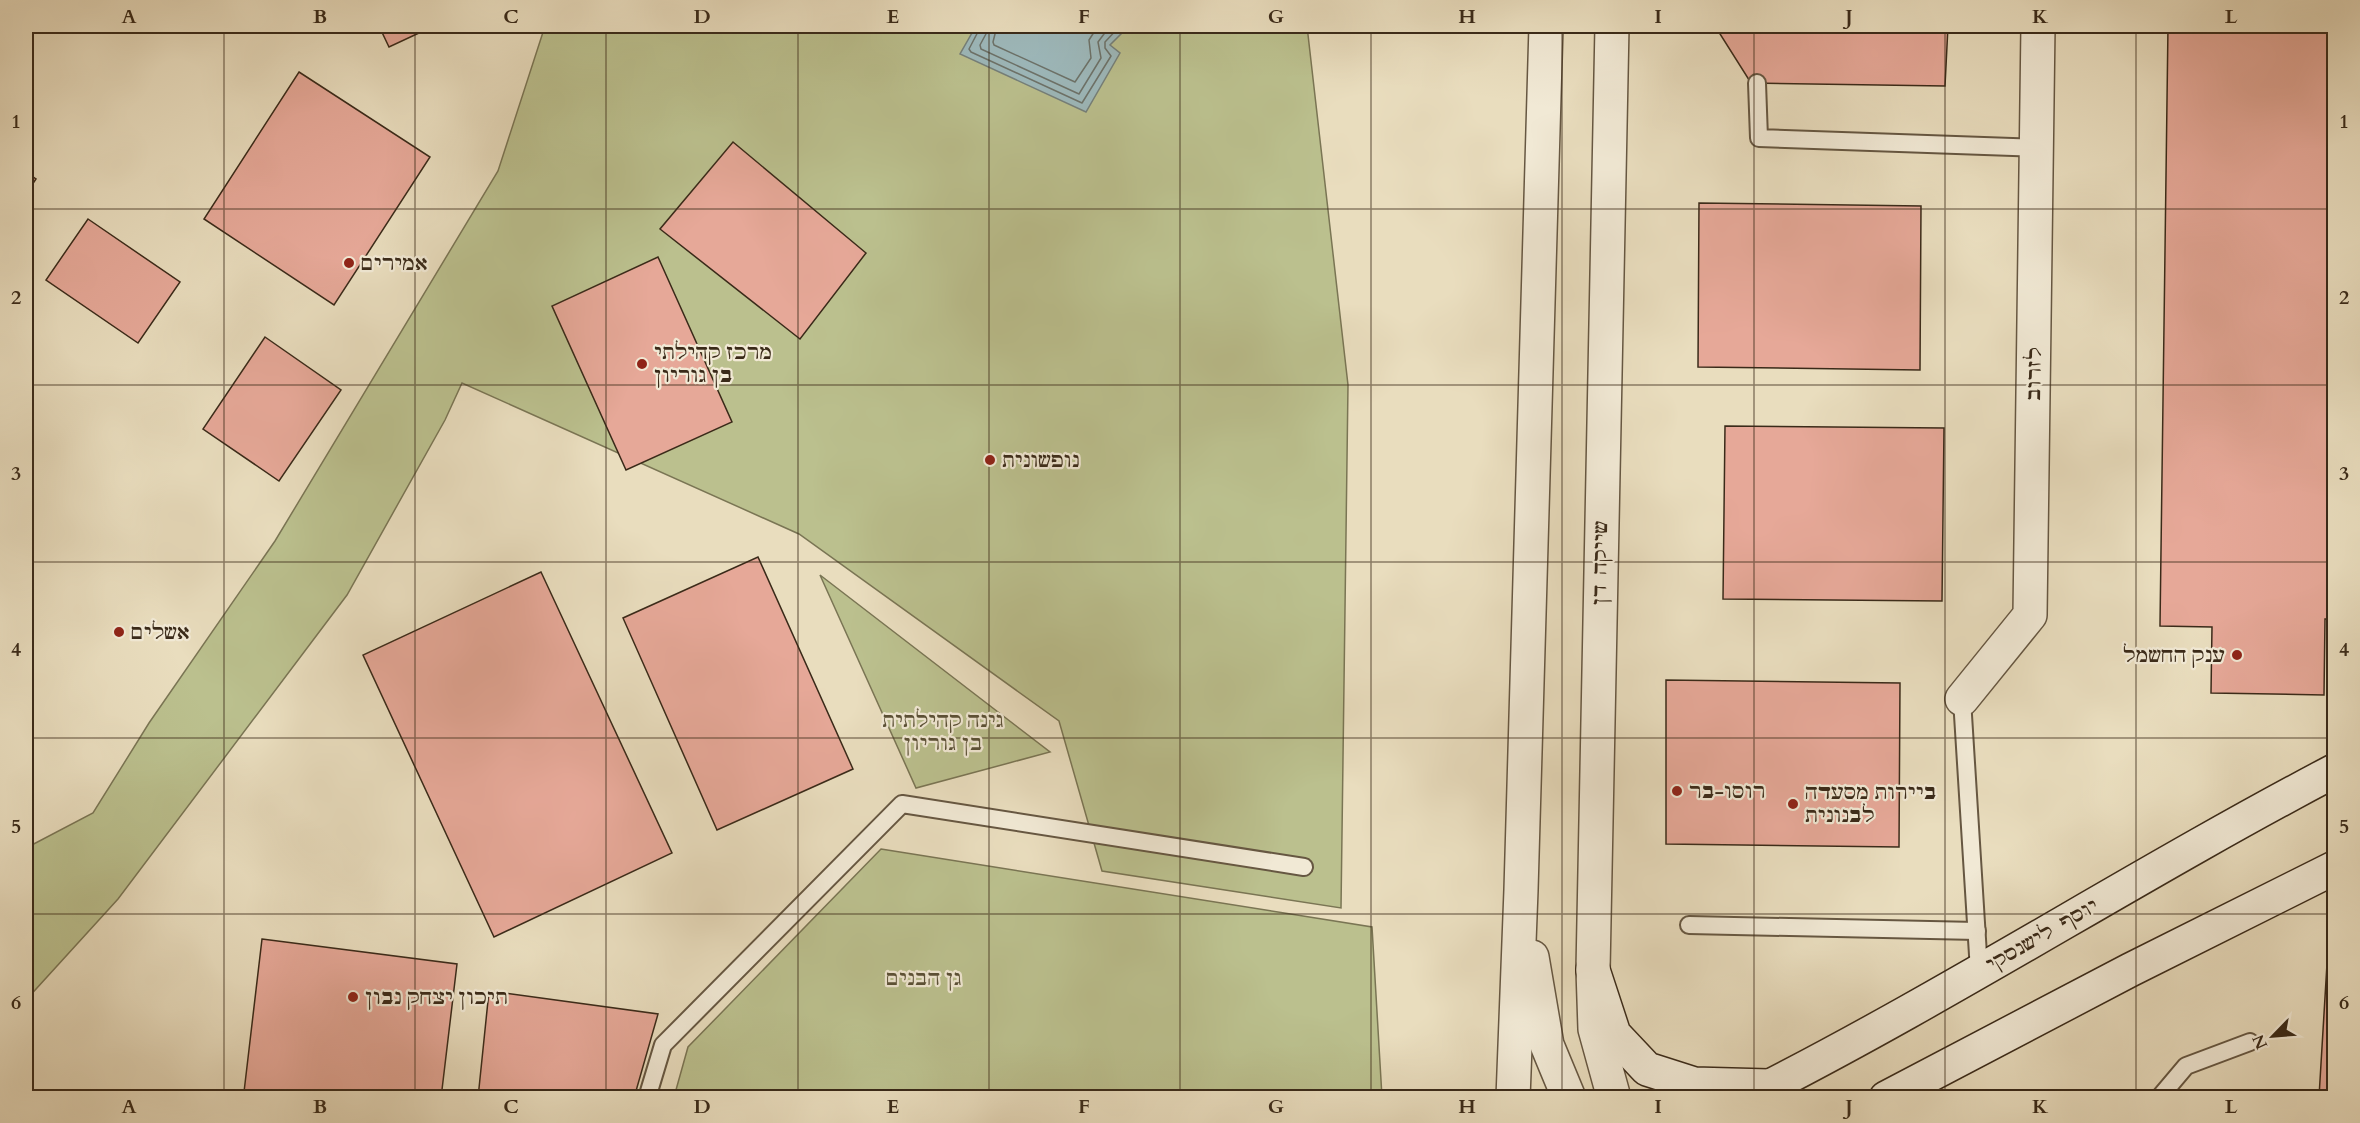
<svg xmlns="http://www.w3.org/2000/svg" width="2360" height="1123" viewBox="0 0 2360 1123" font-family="Cardo,'Frank Ruhl Libre',serif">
<rect width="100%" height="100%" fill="#e9ddbe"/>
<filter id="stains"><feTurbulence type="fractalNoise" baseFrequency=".00333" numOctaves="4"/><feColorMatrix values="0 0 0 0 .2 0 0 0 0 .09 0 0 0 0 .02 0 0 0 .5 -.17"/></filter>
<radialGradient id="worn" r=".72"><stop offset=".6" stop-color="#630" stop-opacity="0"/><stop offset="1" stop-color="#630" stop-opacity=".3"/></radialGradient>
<g fill="#bbc08e" stroke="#7a7554" stroke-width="1.5">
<path d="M 545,26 L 1307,26 L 1348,385 L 1341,908 L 1102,871 L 1059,721 L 799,534 L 462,383 L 445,420 L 347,595 L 118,899 L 26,1000 L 26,848 L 93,813 L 149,723 L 275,541 L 498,171 Z"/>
<path d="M 820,575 L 1050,752 L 916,788 Z"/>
<path d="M 881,849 L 1372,927 L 1382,1097 L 674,1097 L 688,1047 Z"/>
</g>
<path fill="#9db9bc" stroke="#75807b" stroke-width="1.5" d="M 976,26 L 1129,26 L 1110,45 L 1120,53 L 1086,112 L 960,54 Z"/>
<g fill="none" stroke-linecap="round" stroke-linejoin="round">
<g stroke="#6c726a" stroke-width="1.5">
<path d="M 981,26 L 969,49 L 971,52 L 1082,103 L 1111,56 L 1105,48 L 1105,42 L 1120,26"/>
<path d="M 988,26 L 987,32 L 980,45 L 981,49 L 1079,94 L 1101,58 L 1098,42 L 1110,26"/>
<path d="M 997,26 L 993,42 L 994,45 L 1075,82 L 1091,58 L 1089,40 L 1098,26"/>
</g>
</g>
<g fill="#e6a898" stroke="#3a2a19" stroke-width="1.5">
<path d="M 379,26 L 434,26 L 389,47 Z"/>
<path d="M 1715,26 L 1948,26 L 1945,86 L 1751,83 Z"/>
<path d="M 2168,26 L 2334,26 L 2334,619 L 2325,619 L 2324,695 L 2211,693 L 2212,627 L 2160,626 Z"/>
<path d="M 299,72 L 430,157 L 334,305 L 204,219 Z"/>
<path d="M 733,142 L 866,253 L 800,339 L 660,229 Z"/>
<path d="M 26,172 L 36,179 L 26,194 Z"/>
<path d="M 1699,203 L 1921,206 L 1920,370 L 1698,367 Z"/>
<path d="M 88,219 L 180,282 L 138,343 L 46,280 Z"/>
<path d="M 658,257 L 732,422 L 626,470 L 552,306 Z"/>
<path d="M 265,337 L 341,390 L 279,481 L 203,429 Z"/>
<path d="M 1725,426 L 1944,428 L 1942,601 L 1723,599 Z"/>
<path d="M 758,557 L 853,769 L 717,830 L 623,618 Z"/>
<path d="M 541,572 L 672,853 L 494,937 L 363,655 Z"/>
<path d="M 1666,680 L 1900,683 L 1899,847 L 1666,844 Z"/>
<path d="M 262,939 L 457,964 L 441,1098 L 283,1098 L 244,1092 Z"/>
<path d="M 2334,959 L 2334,1098 L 2316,1098 L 2319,1097 L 2327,964 Z"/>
<path d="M 489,991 L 658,1014 L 634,1098 L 478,1098 Z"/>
</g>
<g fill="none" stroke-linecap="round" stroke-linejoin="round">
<g stroke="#665742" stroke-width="20">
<g id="service">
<path d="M 1757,83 L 1759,138 L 2038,148"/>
<path d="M 1962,699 L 1979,971"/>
<path d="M 1689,925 L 1977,931"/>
<path d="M 647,1098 L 663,1045 L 902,804 L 1304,867"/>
<path d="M 2159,1098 L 2186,1066 L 2250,1042"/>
</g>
</g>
<g stroke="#665742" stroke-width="36">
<path id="minor" d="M 1962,699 L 2030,615 L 2038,26"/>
</g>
<g stroke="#665742" stroke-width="36">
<g id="tertiary">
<path d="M 1612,26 L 1593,970 L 1595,1029 L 1614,1098"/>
<path d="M 1532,957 L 1547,1045 L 1569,1098"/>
<path d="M 1513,1098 L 1521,890 L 1546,26"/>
</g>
</g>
<g stroke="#3a2a19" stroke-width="36">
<g id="secondary">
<path d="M 1593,970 L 1614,1034 L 1647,1069 L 1694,1084 L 1769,1086"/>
<path d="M 1747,1098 C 1947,997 2136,875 2334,771"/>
<path d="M 1886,1098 L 2130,970 L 2334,868"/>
</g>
</g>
<use href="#service" stroke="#f1e9d5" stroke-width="16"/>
<use href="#minor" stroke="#f1e9d5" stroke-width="33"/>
<use href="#tertiary" stroke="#f1e9d5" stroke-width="33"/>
<use href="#secondary" stroke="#f1e9d5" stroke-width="33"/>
</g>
<path fill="none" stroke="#3a2a19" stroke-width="1.5" stroke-opacity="0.55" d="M 224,26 L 224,1098M 415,26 L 415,1098M 606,26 L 606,1098M 798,26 L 798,1098M 989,26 L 989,1098M 1180,26 L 1180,1098M 1371,26 L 1371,1098M 1562,26 L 1562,1098M 1754,26 L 1754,1098M 1945,26 L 1945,1098M 2136,26 L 2136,1098M 26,209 L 2334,209M 26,385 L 2334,385M 26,562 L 2334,562M 26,738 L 2334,738M 26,914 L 2334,914"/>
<g fill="#8f2418" stroke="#f1e9d5" stroke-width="2">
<circle cx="349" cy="263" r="6"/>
<circle cx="642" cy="364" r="6"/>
<circle cx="990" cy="460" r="6"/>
<circle cx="119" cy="632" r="6"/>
<circle cx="2237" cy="655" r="6"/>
<circle cx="1677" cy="791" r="6"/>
<circle cx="1793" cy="804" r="6"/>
<circle cx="353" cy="997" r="6"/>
</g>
<g text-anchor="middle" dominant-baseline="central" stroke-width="4.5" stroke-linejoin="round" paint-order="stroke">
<g font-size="20" font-weight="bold" fill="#3a2a19" stroke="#f1e9d5" text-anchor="start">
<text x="361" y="263">אמירים</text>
<text x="654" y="352">מרכז קהילתי<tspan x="654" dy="23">בן גוריון</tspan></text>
<text x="1002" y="460">נופשונית</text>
<text x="131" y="632">אשלים</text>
<text x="2225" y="655" text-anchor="end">ענק החשמל</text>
<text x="1689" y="791">רוסו-בר</text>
<text x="1805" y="792">ביירות מסעדה<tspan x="1805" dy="23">לבנונית</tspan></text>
<text x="365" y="997">תיכון יצחק נבון</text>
</g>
<g font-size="20" fill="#3a2a19" stroke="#f1e9d5">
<text transform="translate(2034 374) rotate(-89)">לזרוב</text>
<text transform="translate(1600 563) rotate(-89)">שייקה דן</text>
<text transform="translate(2042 935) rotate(-30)">יוסף לישנסקי</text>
</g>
<g font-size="20" font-style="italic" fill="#5a5036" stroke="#f1e9d5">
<text x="943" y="720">גינה קהילתית<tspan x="943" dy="23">בן גוריון</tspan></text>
<text x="924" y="978">גן הבנים</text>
</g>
</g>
<rect width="2360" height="1123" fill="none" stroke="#e9ddbe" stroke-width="66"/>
<g transform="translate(2273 1036) rotate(245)" stroke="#f1e9d5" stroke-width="4.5" paint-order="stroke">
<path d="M0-4.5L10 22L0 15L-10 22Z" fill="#3a2a19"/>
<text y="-9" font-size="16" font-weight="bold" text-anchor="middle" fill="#3a2a19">N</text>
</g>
<rect x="33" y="33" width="2294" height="1057" fill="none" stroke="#3a2a19" stroke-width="2"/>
<g font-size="20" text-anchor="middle" font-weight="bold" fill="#3a2a19">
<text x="129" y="23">A</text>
<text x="320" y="23">B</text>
<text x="511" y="23">C</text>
<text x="702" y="23">D</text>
<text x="893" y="23">E</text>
<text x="1084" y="23">F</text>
<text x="1276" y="23">G</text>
<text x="1467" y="23">H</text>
<text x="1658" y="23">I</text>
<text x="1849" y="23">J</text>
<text x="2040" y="23">K</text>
<text x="2231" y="23">L</text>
<text x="16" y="128">1</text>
<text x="2344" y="128">1</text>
<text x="16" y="304">2</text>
<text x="2344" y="304">2</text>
<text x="16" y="480">3</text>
<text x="2344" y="480">3</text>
<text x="16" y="656">4</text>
<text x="2344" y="656">4</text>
<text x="16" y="833">5</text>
<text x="2344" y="833">5</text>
<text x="16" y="1009">6</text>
<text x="2344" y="1009">6</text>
<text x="129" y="1113">A</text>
<text x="320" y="1113">B</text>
<text x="511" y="1113">C</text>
<text x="702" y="1113">D</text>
<text x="893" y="1113">E</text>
<text x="1084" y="1113">F</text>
<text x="1276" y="1113">G</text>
<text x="1467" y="1113">H</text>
<text x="1658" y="1113">I</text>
<text x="1849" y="1113">J</text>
<text x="2040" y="1113">K</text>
<text x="2231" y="1113">L</text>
</g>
<rect width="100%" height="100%" filter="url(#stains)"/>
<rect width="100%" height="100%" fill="url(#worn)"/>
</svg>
